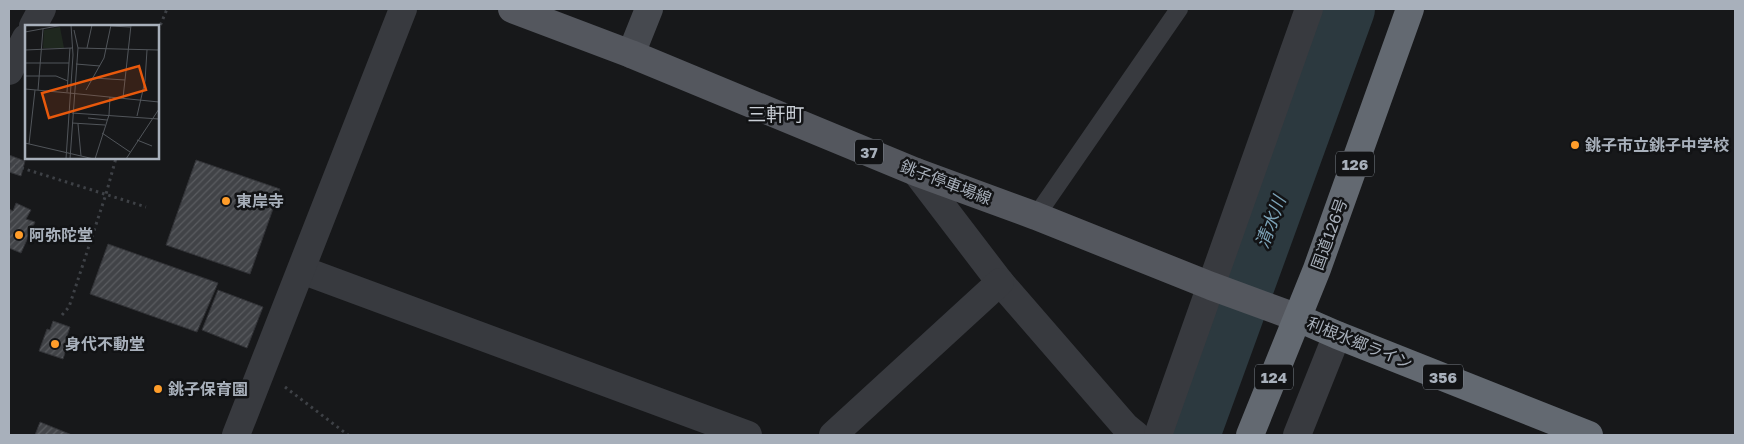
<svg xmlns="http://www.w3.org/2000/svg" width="1744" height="444" viewBox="0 0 1744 444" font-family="'Golos Text','Noto Sans JP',sans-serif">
<defs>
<pattern id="building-hatch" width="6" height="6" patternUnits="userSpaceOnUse" patternTransform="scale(1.25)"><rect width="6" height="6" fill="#414347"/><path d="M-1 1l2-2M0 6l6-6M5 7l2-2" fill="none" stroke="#5a5c60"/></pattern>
</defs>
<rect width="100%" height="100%" fill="#17181a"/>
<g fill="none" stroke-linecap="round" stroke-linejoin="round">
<path stroke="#2c393f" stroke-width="56" d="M 1192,435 L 1347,9"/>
</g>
<g fill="url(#building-hatch)" stroke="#313236">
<path d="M 9,155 L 25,161 L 21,176 L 9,172 Z"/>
<path d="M 196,160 L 280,189 L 250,274 L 166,245 Z"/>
<path d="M 16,203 L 31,210 L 26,219 L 35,222 L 21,253 L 9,248 L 9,209 L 13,211 Z"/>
<path d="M 108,244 L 218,283 L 197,332 L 90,294 Z"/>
<path d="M 218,290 L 263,307 L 247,348 L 202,330 Z"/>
<path d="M 53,321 L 70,327 L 67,336 L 70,337 L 63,359 L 39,351 L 47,329 L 50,330 Z"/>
<path d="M 40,422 L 72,435 L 35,435 Z"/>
</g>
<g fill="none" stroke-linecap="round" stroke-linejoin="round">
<g stroke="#3e4146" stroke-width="3" stroke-dasharray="2.5 4" stroke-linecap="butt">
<path d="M 158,31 L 167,9"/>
<path d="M 9,164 L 146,207"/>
<path d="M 62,315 L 69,307 L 106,194 L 116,158"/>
<path d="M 285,387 L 348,435"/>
</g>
<path stroke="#383a3f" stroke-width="18" d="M 1036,216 L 1179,9"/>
<g stroke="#383a3f" stroke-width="28">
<path d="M 33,26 L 42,9"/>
<path d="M 9,71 L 26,38"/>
<path d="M 916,172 L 1000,282 L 1125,426 L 1136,435"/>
<path d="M 302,270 L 748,435"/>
<path d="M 236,435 L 403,9"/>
<path d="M 833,435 L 1000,282"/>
<path d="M 1158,435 L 1309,9"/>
<path d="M 1297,435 L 1337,335"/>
</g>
<path stroke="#46494f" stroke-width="28" d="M 631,54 L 649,9"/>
<path stroke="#54575e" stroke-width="28" d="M 512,9 L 631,54 L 916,172 L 1036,216 L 1211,286 L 1298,318"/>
<g stroke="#636971" stroke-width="28">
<path d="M 1298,318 L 1337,335 L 1589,435"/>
<path d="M 1250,435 L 1317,269 L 1410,9"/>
</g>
</g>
<g fill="#ff9d2a" stroke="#121315" stroke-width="2">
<circle cx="1575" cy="145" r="5"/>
<circle cx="226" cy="201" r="5"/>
<circle cx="19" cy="235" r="5"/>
<circle cx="55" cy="344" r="5"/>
<circle cx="158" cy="389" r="5"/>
</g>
<g text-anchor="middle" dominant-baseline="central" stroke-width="5" stroke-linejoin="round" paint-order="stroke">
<g fill="#121315" stroke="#7b8189" stroke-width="1">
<rect x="855" y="139.5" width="28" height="25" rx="4"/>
<rect x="1336" y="151.5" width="38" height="25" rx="4"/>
<rect x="1255" y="364.5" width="38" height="25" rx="4"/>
<rect x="1423" y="364.5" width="40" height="25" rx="4"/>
</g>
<g font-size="15" font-weight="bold" fill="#a8b0bb">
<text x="869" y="152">37</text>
<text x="1355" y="164">126</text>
<text x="1274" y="377">124</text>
<text x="1443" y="377">356</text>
</g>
<g font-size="16" font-weight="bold" fill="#a8b0bb" stroke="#121315" text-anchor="start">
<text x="1585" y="145">銚子市立銚子中学校</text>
<text x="236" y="201">東岸寺</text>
<text x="29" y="235">阿弥陀堂</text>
<text x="65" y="344">身代不動堂</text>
<text x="168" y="389">銚子保育園</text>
</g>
<g font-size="16" fill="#a8b0bb" stroke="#121315">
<text transform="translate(946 182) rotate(21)">銚子停車場線</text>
<text transform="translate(1329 234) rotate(-70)">国道126号</text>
<text transform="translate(1360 343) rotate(22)">利根水郷ライン</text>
</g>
<g font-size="18" font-style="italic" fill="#7da4b9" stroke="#121315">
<text transform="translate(1270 222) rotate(-70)">清水川</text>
</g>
<g font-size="19" fill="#cacfd6" stroke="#121315">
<text x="776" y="113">三軒町</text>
</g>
</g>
<g transform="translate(25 25)">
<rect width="134" height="134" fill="#17181a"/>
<path d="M 35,2 L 39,23 L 18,23 L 19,5 Z" fill="#1f281f"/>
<path fill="none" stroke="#51555a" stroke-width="1" d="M 86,1 L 105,2M 0,7 L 38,0M 53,23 L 134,25M 62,23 L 67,0M 0,25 L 47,23M 0,38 L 44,38M 51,39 L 75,41M 0,51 L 31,51 L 43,56M 69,53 L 100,55M 0,64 L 44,68M 13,65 L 18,4M 61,65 L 79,33 L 86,0M 42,67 L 45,23M 44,68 L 134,77M 98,73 L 106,0M 47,88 L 134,94M 112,91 L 120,56 L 122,25M 63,93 L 82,95M 47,98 L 80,100M 53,99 L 56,131M 77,108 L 105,127M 112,115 L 127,121M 0,118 L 69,134M 4,119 L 10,65M 41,134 L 48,30 L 46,0M 45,134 L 53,23 L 49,5M 70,134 L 84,90 L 85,72M 101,134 L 134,84"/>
<path fill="#e8590c" fill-opacity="0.15" stroke="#e8590c" stroke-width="2.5" d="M 114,41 L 121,65 L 24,93 L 17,68 Z"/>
<rect width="134" height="134" fill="none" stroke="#a8b0bb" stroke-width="2.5"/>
</g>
<rect width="1744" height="444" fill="none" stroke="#a8b0bb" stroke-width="20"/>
</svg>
